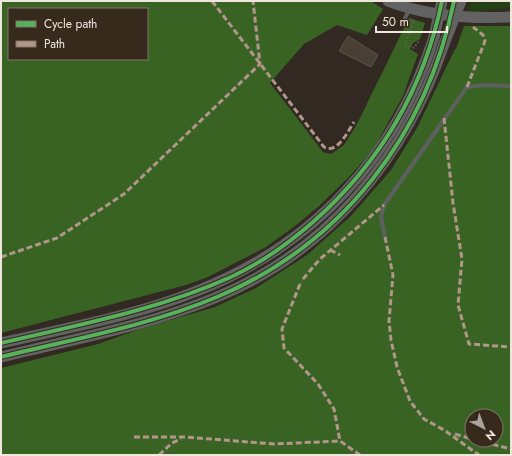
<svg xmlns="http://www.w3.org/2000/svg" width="512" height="456" viewBox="0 0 512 456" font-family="Jost,sans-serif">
<rect width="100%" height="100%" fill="#312922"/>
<path fill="#233f13" d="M 470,1 L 511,1 L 511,8 L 482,11 L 469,11 Z"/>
<g fill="#396323" fill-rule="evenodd">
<path d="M 1,1 L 371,1 L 383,9 L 367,35 L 337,25 L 304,44 L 270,83 L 323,152 L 331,154 L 344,145 L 357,124 L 409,18 L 425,23 L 420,39 L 413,43 L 410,49 L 418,54 L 403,96 L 373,150 L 349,177 L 318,207 L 295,226 L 266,247 L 208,277 L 186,285 L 1,333 ZM 9,9 L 147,9 L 147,59 L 9,59 Z"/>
<path d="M 464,26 L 511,26 L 511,455 L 1,455 L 1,368 L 98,344 L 140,329 L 215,307 L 256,288 L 307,255 L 351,216 L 391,170 L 417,128 L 455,49 L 456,49 ZM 472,416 L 496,416 L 496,440 L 472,440 Z"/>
</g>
<path fill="#493f34" stroke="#59534d" d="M 348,36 L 378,55 L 371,67 L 339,51 Z"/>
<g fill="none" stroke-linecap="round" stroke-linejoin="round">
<g stroke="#61605d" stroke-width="1.5" stroke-dasharray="2 2" stroke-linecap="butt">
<path d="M 411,20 L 414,21 L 405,44 L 414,48 L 418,42 L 420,43"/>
<path d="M 300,284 L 303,279"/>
</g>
<g stroke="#5e6060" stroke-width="4">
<path d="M 404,21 L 409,9"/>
<path d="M 385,237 L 381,217 L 384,205 L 467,87 L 484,85 L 511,86"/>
</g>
<g stroke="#616261" stroke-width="11">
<path d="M 388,1 C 427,16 470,19 511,17"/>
<path d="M 1,343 C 66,328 135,316 197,291 C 314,245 396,157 434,37"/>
<path d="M 1,357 C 73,339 148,326 217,297 C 328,251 406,157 444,44"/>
</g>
<g stroke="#616261" stroke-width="11">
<path d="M 434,37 L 442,1"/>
<path d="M 444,44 L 461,1"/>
</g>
<g stroke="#b2968c" stroke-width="3" stroke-dasharray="6 3" stroke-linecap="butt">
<path d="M 212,1 L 324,147 C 337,155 348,131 354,122"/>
<path d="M 467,87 L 485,41 L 483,35 L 473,27"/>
<path d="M 444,118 L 453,203 L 462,259 L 458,305 L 469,344 L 511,347"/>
<path d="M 385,237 L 393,275 L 389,321 L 391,340 L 397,367 L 410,401 L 424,419 L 444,430 L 479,455"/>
<path d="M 330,250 L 340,255"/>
<path d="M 1,257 L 57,238 L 124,194 L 260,64 L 253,1"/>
<path d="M 303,279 L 320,259 L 384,205"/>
<path d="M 300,284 L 282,329 L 284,348 L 318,384 L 334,409 L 340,441"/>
<path d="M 455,434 L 472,439"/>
<path d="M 134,437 L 185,437 L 274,444 L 340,441 L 360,455"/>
<path d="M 475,440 L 511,449"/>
<path d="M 159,455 L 172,443 L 181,439"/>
</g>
<g stroke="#37291c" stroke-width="6">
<g id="cycleway">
<path d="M 1,343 C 78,325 158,310 231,277 C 261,263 289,243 313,222 C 380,163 424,88 442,1"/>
<path d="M 1,357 C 73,339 148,326 217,297 C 343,244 427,134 454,1"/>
</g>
</g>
<use href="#cycleway" stroke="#56b35d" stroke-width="4"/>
</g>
<rect width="512" height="456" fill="none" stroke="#efe7de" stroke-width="4"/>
<rect x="8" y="8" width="140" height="52" fill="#37291c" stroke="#81756a"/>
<rect x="16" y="21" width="20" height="6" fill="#56b35d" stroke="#81756a"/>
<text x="44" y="28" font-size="12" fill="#efe7de">Cycle path</text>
<rect x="16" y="41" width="20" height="6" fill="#b2968c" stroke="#81756a"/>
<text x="44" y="48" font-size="12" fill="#efe7de">Path</text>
<g transform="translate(484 428) rotate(138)"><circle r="19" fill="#37291c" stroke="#81756a"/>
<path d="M0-3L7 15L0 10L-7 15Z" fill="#aca49c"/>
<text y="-6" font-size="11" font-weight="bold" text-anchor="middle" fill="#efe7de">N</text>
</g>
<path d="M376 26v6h71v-6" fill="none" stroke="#efe7de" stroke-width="2"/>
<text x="382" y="26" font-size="12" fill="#efe7de" stroke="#37291c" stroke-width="3" paint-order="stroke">50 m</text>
</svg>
